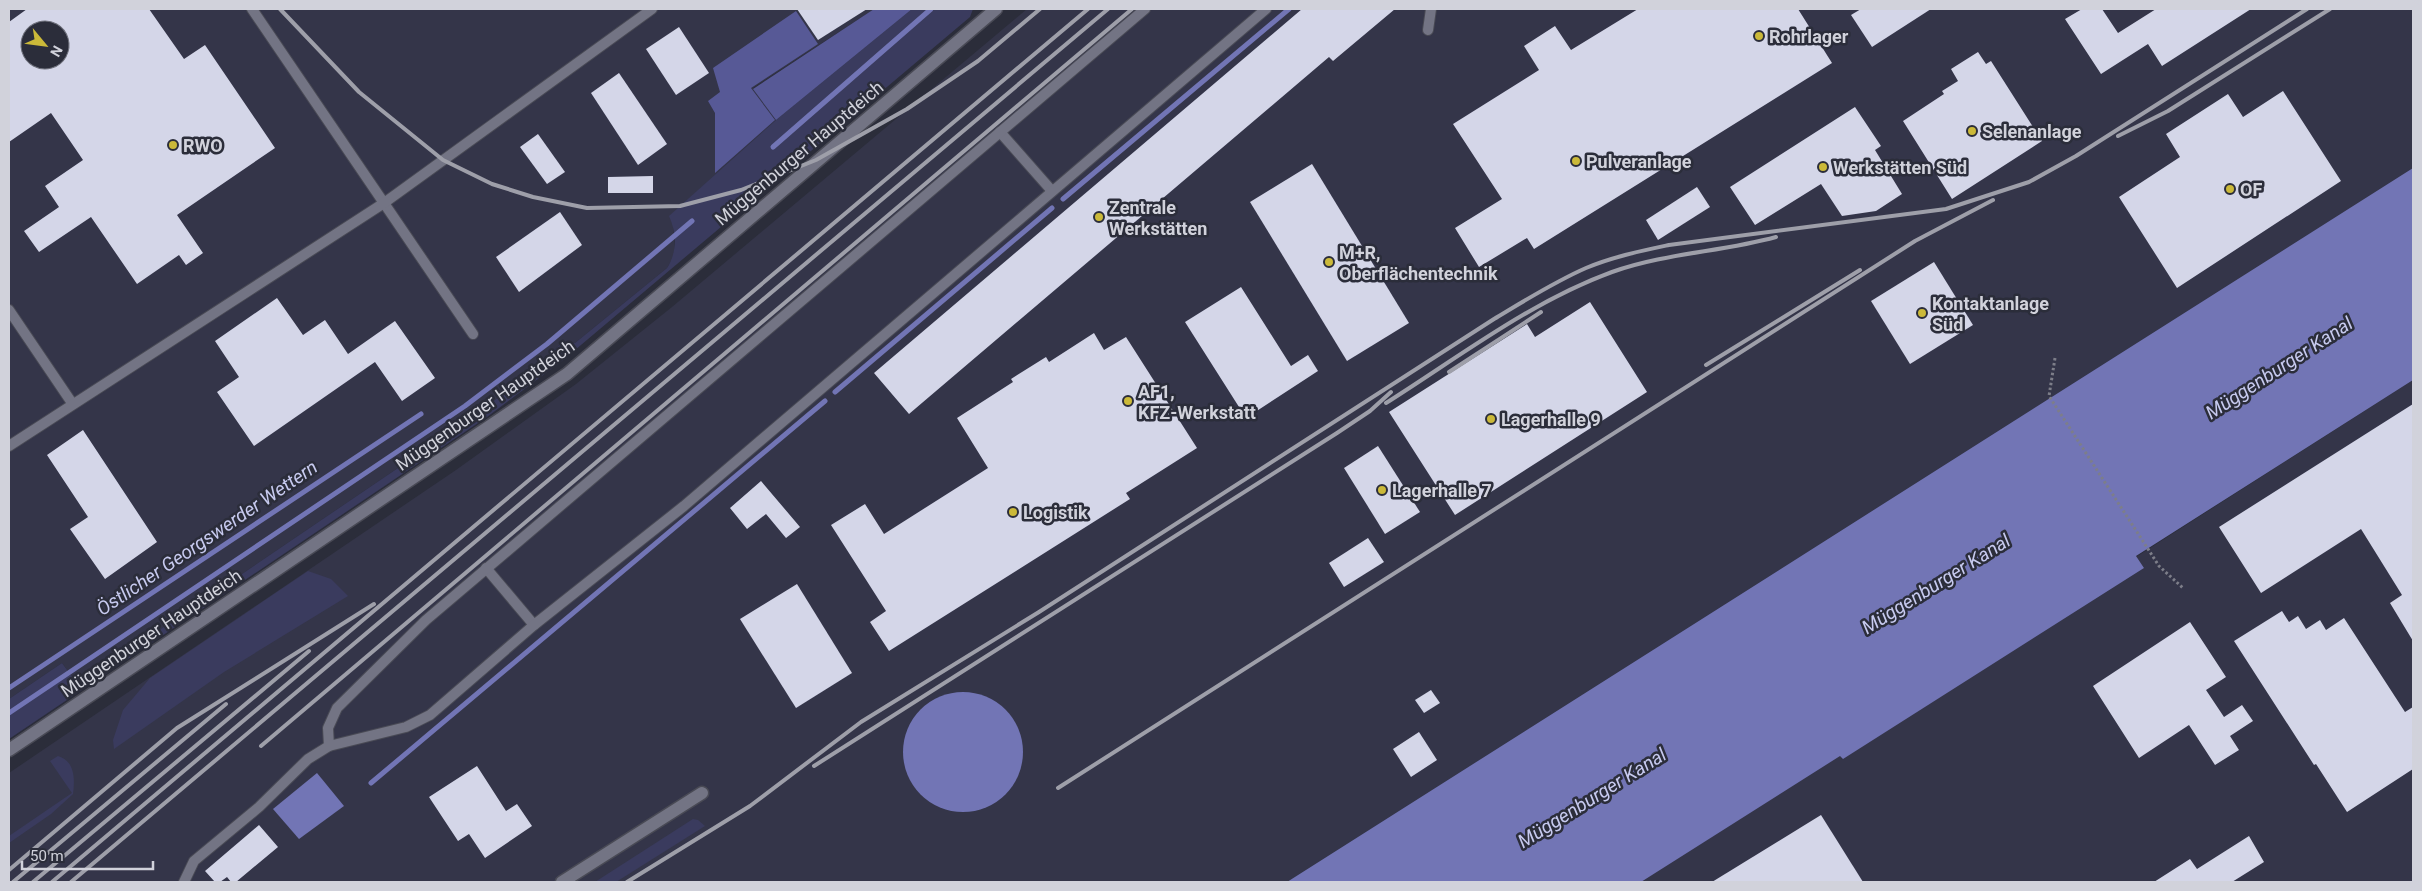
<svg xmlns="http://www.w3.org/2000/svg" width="2422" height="891" viewBox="0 0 2422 891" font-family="Roboto,sans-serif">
<rect width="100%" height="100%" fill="#2b2d3a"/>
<g fill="#343549" fill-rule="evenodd">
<path d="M 9,9 L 874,9 L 753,88 L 776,120 L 670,216 L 673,223 L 675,255 L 667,268 L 575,343 L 561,344 L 482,411 L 93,675 L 73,678 L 62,663 L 9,699 ZM 30,30 L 60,30 L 60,60 L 30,60 Z"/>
<path d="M 1027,9 L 2413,9 L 2413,168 L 1287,882 L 9,882 L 9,773 L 456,470 L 576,384 L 672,307 Z"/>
<path d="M 2413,380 L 2413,882 L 1641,882 L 1840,755 L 1842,759 L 2144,568 L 2136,557 Z"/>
</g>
<g fill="#3a3b5e">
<path d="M 912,9 L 973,9 L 970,17 L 562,361 L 487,417 L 9,739 L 9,699 L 62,663 L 73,678 L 93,675 L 482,411 L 561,344 L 575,343 L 667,268 C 677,253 677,233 669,216 L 776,120 Z"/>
<path d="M 308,571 L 331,579 L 348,596 L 224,672 L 114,749 L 113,740 L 123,710 L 150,678 Z"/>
<path d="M 58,756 C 75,761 75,779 73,794 L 51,814 L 9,843 L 9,836 L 72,793 L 50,761 Z"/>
<path d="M 693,819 L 698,820 L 705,826 L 616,882 L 595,882 Z"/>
</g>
<g fill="#575996">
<path d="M 874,9 L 912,9 L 776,120 L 753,89 Z"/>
<path d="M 796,11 L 818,44 L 751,88 L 775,120 L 715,173 L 715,113 L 708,101 L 720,92 L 713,68 Z"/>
</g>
<g fill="#7275b5">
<path d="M 2413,168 L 2413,380 L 2136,556 L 2144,568 L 1843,759 L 1840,756 L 1641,882 L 1287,882 Z"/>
<circle cx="963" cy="752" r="60"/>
<path d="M 317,773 L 344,806 L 299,839 L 273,809 Z"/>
</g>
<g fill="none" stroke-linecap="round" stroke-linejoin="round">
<g stroke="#7275b5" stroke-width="5">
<path d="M 773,147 L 931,9"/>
<path d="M 1063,199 L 1289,9"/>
<path d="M 835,392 L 1052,208"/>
<path d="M 9,688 L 421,414"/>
<path d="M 9,713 L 465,406 L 547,344 L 692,221"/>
<path d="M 371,783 L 825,401"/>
</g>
</g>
<g fill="#d4d6e8" fill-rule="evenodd">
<path d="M 27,9 L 149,9 L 184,59 L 205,45 L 275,148 L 177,215 L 203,253 L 186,265 L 179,255 L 137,284 L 91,217 L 39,252 L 24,231 L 59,207 L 45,186 L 83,160 L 51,113 L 9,142 L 9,22 ZM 30,30 L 60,30 L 60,60 L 30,60 Z"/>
<path d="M 797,9 L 867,9 L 818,40 Z"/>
<path d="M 1302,9 L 1395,9 L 1333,61 L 1329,57 L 909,414 L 874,373 Z"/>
<path d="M 1638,9 L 1798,9 L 1832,63 L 1534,249 L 1527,238 L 1479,267 L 1455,228 L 1502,199 L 1453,124 L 1539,70 L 1524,46 L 1555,26 L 1571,50 Z"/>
<path d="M 1861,9 L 1931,9 L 1872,47 L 1851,15 Z"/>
<path d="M 2082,9 L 2102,9 L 2118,33 L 2156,9 L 2251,9 L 2162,66 L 2148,44 L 2101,74 L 2065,19 Z"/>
<path d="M 679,27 L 709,73 L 676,95 L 646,49 Z"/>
<path d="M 1978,52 L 1986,64 L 1991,61 L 2042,141 L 1952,199 L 1903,121 L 1944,94 L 1942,91 L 1958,81 L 1951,69 Z"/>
<path d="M 619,73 L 667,144 L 638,165 L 591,93 Z"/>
<path d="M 2283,91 L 2341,181 L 2177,288 L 2119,197 L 2180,157 L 2166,134 L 2228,94 L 2243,117 Z"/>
<path d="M 1855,107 L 1881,146 L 1875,150 L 1902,194 L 1876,211 L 1842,216 L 1821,184 L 1755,225 L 1730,187 Z"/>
<path d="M 538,134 L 565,172 L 547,184 L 520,147 Z"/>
<path d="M 1312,164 L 1409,323 L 1347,361 L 1250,202 Z"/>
<path d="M 653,176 L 653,193 L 608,193 L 608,177 Z"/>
<path d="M 1697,187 L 1710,207 L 1658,240 L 1646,220 Z"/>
<path d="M 560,212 L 582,245 L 519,292 L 496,257 Z"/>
<path d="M 1934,262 L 1973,325 L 1910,364 L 1871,301 Z"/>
<path d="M 1241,287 L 1291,366 L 1308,355 L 1318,371 L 1246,418 L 1185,322 Z"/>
<path d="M 277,298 L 303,335 L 325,320 L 348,354 L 395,321 L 435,378 L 402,401 L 375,362 L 254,446 L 217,392 L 239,377 L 215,341 Z"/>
<path d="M 1590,302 L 1647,392 L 1455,515 L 1389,412 L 1527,324 L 1535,337 Z"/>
<path d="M 1094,333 L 1104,350 L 1126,337 L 1197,448 L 1126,493 L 1130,499 L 889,651 L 870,622 L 886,611 L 831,525 L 865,504 L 884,534 L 988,468 L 957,418 L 1013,382 L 1011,379 L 1046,357 L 1049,362 Z"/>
<path d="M 2413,404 L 2413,641 L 2390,603 L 2402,595 L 2361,529 L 2261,593 L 2219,527 Z"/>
<path d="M 83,430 L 157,542 L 105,579 L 70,529 L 88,517 L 47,455 Z"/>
<path d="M 1378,446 L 1420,512 L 1385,534 L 1344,468 Z"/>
<path d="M 761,481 L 800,527 L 786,538 L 766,514 L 747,529 L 730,508 Z"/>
<path d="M 1368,538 L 1384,562 L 1344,587 L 1329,563 Z"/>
<path d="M 797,584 L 852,673 L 796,708 L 740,619 Z"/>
<path d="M 2282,611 L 2289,622 L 2298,616 L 2306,629 L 2320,620 L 2326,630 L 2344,618 L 2405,712 L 2413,707 L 2413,769 L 2347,812 L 2316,764 L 2314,765 L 2234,641 Z"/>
<path d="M 2190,622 L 2226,677 L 2206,690 L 2224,717 L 2242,705 L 2253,721 L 2230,736 L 2239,750 L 2215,765 L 2189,725 L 2139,758 L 2093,686 Z"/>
<path d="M 1431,690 L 1440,703 L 1424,713 L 1415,700 Z"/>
<path d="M 1419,732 L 1437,760 L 1411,777 L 1393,749 Z"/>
<path d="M 477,766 L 506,811 L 517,804 L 532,826 L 485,858 L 469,834 L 458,841 L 429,797 Z"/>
<path d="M 1821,815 L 1863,882 L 1712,882 Z"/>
<path d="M 259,825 L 278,847 L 236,882 L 231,882 L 227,877 L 220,882 L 215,882 L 205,871 Z"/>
<path d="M 2249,836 L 2264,862 L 2232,882 L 2154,882 L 2190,859 L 2197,869 Z"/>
</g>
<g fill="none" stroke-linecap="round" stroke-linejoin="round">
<g stroke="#494a55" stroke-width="12">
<g id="service">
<path d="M 252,9 L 473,334"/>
<path d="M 1428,30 L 1431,9"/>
<path d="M 1000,132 L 1052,191"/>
<path d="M 9,310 L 72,403"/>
<path d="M 9,446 L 384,203 L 652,9"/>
<path d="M 486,568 L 534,625"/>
<path d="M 329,746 L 328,728 L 337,708 L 426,620 L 1145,9"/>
<path d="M 184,882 L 194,861 L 259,807 L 308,759 L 329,746 L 406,727 L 430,715 L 534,625 L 684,506 L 1266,9"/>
</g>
</g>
<g stroke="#494a55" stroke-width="15">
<path id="minor" d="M 562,882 L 702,793"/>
</g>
<g stroke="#494a55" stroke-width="15">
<path id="tertiary" d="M 9,750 L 567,374 L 996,9"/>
</g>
<path stroke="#7d7e89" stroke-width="3" stroke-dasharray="2.5 2.5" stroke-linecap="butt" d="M 2055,358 L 2049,396 L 2159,566 L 2183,588"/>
<use href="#service" stroke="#737484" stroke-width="10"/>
<use href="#minor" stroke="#737484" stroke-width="12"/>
<use href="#tertiary" stroke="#737484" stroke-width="12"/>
<g stroke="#9e9fa9" stroke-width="4">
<path d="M 280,9 L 359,92 L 443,160 L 492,184 L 533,197 L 587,208 L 680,206 L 741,190 L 816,160 L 907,109 L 978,61 L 1040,9"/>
<path d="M 2118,136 L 2168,111 L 2330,9"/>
<path d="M 1706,365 L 1860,270"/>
<path d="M 1449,372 L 1541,312"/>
<path d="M 1386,403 C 1459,357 1530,302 1612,272 C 1665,253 1722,252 1776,237"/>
<path d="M 261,746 L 1132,9"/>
<path d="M 814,766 L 1337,433 L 1370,411 L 1391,392"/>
<path d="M 1058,788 L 1915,241 L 1993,200"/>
<path d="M 9,870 L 177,728 L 374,604"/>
<path d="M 13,882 L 226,704"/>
<path d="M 33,882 L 309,651"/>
<path d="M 52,882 L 1088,9"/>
<path d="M 71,882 L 1108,9"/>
<path d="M 627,882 L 750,806 L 861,722 L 1039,612 L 1494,319 C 1524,301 1554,282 1586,268 C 1612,257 1641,251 1669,245 L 1946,209 L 2029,182 L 2076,156 L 2307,9"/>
</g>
</g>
<g fill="#cbb939" stroke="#2b2d3a" stroke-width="2">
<circle cx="1759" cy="36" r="5"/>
<circle cx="1972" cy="131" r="5"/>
<circle cx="173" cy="145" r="5"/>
<circle cx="1576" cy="161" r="5"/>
<circle cx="1823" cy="167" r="5"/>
<circle cx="2230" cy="189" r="5"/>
<circle cx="1099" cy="217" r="5"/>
<circle cx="1329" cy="262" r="5"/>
<circle cx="1922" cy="313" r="5"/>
<circle cx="1128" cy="401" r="5"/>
<circle cx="1491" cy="419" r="5"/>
<circle cx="1382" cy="490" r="5"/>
<circle cx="1013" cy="512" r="5"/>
</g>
<g text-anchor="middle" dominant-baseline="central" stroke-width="5" stroke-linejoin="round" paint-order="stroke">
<g font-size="18" font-weight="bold" fill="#d1d2db" stroke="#2b2d3a" text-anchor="start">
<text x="1769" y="36">Rohrlager</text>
<text x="1982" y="131">Selenanlage</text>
<text x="183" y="145">RWO</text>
<text x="1586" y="161">Pulveranlage</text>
<text x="1833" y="167">Werkstätten Süd</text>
<text x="2240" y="189">OF</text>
<text x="1109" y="207">Zentrale<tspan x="1109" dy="21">Werkstätten</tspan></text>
<text x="1339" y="252">M+R,<tspan x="1339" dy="21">Oberflächentechnik</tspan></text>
<text x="1932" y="303">Kontaktanlage<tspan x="1932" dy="21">Süd</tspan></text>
<text x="1138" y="391">AF1,<tspan x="1138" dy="21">KFZ-Werkstatt</tspan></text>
<text x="1501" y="419">Lagerhalle 9</text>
<text x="1392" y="490">Lagerhalle 7</text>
<text x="1023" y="512">Logistik</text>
</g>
<g font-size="18" fill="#d1d2db" stroke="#2b2d3a">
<text transform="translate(799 153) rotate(-40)">Müggenburger Hauptdeich</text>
<text transform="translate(485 405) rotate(-35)">Müggenburger Hauptdeich</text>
<text transform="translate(151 633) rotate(-34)">Müggenburger Hauptdeich</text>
</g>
<g font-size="19" font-style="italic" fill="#c7caef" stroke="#2b2d3a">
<text transform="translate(2279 368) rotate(-33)">Müggenburger Kanal</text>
<text transform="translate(207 538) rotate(-34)">Östlicher Georgswerder Wettern</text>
<text transform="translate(1936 584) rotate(-32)">Müggenburger Kanal</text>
<text transform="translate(1592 798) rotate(-32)">Müggenburger Kanal</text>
</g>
</g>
<rect width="2422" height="891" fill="none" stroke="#d1d2db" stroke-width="20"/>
<g transform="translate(45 45) rotate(119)"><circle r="24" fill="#2b2d3a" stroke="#6d6f7a"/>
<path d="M0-4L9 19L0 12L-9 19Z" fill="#cbb939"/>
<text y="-8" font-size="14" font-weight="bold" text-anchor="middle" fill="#d1d2db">N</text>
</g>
<path d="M22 861v8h131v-8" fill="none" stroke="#d1d2db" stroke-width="2.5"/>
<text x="30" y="861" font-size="15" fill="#d1d2db" stroke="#2b2d3a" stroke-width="4" paint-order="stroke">50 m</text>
</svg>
